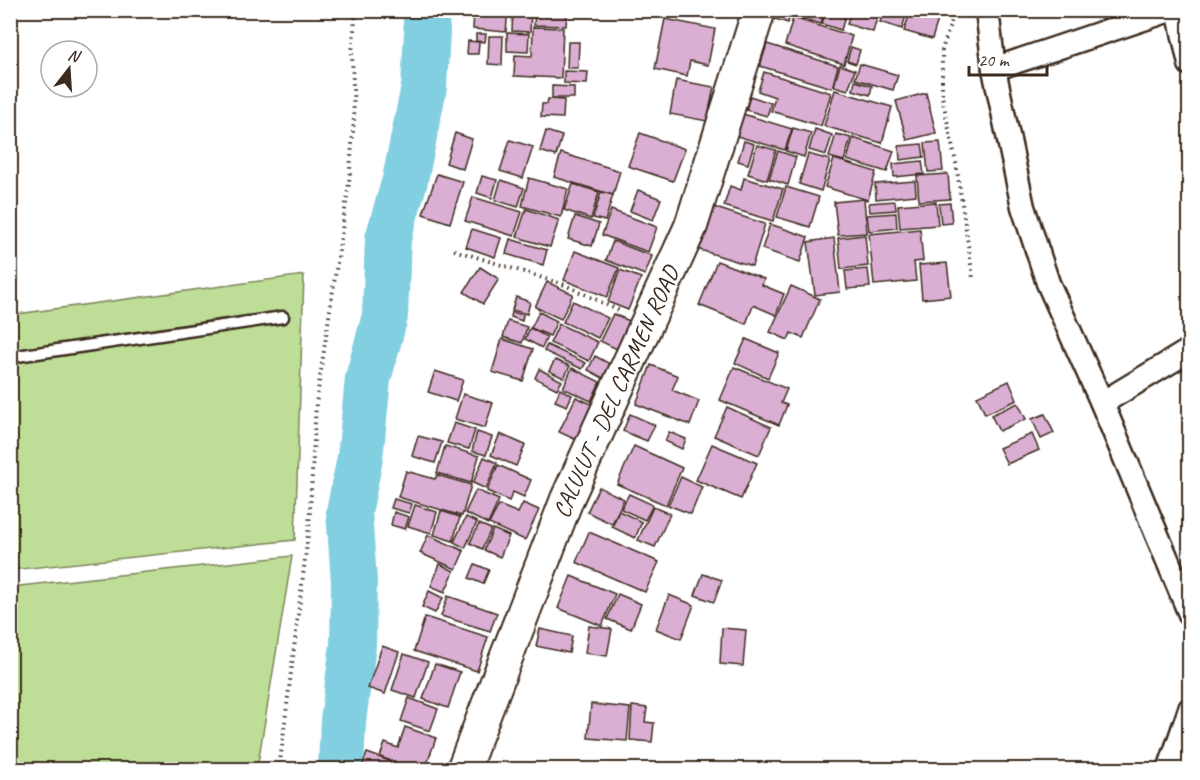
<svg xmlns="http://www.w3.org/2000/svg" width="1200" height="780" viewBox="0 0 1200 780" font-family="Caveat,sans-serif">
<rect width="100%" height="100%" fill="#fff"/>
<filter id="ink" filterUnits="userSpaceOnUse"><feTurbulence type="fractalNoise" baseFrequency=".0167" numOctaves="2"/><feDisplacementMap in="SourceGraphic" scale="12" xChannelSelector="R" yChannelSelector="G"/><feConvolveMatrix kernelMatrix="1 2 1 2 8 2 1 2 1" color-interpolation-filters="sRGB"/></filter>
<g filter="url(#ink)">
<g fill="#bede97" stroke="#7c845a" stroke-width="1.5">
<path d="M 304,275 L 295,540 L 11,570 L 10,315 Z"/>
<path d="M 292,556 L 257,769 L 11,769 L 11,587 Z"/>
</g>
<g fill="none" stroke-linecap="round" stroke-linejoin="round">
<path stroke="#83cfe2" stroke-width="46" d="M 341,770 L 343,721 L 353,645 L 354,581 L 349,512 L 360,458 L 368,379 L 385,316 L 388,239 L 405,180 L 424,87 L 427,31 L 425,10"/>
</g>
<g fill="#dbafd3" stroke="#3b2a1e" stroke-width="1.5">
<path d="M 474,10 L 508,10 L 506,32 L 473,29 Z"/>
<path d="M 513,10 L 531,10 L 530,32 L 512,31 Z"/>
<path d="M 535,10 L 567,12 L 566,26 L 534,25 Z"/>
<path d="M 771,10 L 825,10 L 821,24 L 790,15 L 788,23 L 769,17 Z"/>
<path d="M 826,10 L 847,10 L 841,30 L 822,24 Z"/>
<path d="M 851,10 L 879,11 L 873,32 L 847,24 Z"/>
<path d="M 884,10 L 907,12 L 902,29 L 880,22 Z"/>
<path d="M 911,10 L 941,10 L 932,39 L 904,31 Z"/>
<path d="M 793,18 L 852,36 L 844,64 L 785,45 Z"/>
<path d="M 665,19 L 715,29 L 708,65 L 690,61 L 687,76 L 655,69 Z"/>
<path d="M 533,27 L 563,28 L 561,78 L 514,76 L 515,55 L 532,56 Z"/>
<path d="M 507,33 L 529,34 L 528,52 L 507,51 Z"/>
<path d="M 476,34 L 486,34 L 485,42 L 476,41 Z"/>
<path d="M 489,36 L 503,36 L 502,65 L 488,64 Z"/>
<path d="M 468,41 L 479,42 L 478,54 L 467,54 Z"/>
<path d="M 568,42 L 579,42 L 578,68 L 567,68 Z"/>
<path d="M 767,44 L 838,66 L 832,88 L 760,66 Z"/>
<path d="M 851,47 L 860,50 L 856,64 L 847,61 Z"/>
<path d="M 860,64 L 898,75 L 893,90 L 855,79 Z"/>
<path d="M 840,65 L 855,70 L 848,90 L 834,86 Z"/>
<path d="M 564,71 L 588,72 L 587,84 L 564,83 Z"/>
<path d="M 764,72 L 831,93 L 821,126 L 771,111 L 775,97 L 758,91 Z"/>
<path d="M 676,80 L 714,87 L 707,121 L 670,114 Z"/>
<path d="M 855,81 L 872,86 L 870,95 L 853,90 Z"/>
<path d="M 552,86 L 574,87 L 574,98 L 552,98 Z"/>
<path d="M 835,90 L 892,107 L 882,143 L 824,126 Z"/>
<path d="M 926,93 L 936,133 L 907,140 L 896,101 Z"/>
<path d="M 750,96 L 771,103 L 767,116 L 746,110 Z"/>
<path d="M 548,99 L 564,100 L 563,118 L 541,117 L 542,104 L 547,104 Z"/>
<path d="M 743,114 L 792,129 L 785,150 L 737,136 Z"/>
<path d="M 793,128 L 811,133 L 804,157 L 786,151 Z"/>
<path d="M 815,129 L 832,135 L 826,155 L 809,150 Z"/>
<path d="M 546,131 L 562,136 L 556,156 L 540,151 Z"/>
<path d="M 455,133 L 472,139 L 463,169 L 446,163 Z"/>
<path d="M 640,133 L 685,149 L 673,181 L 628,166 Z"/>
<path d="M 836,134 L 851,138 L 844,161 L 829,157 Z"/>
<path d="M 853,138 L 894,151 L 887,172 L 847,160 Z"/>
<path d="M 510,140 L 533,147 L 523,178 L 500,171 Z"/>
<path d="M 744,141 L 754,144 L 748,164 L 738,161 Z"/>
<path d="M 940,142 L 943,171 L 928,172 L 925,143 Z"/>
<path d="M 922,144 L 924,157 L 900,160 L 899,146 Z"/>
<path d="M 757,145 L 776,150 L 767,180 L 748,174 Z"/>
<path d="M 778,151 L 796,157 L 788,185 L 769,179 Z"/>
<path d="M 561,153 L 620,171 L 613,195 L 554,177 Z"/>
<path d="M 808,154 L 830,160 L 821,191 L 799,184 Z"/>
<path d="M 834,159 L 876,172 L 868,200 L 825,187 Z"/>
<path d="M 922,161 L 924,174 L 894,177 L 893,164 Z"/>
<path d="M 437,174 L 463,182 L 450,223 L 423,214 Z"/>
<path d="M 948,174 L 950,199 L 919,201 L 917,176 Z"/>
<path d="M 482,176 L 497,180 L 492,198 L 477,193 Z"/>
<path d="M 529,178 L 568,189 L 561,217 L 522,206 Z"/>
<path d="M 744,178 L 783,189 L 773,221 L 724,206 L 730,186 L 741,190 Z"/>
<path d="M 501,180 L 524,188 L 518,207 L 495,200 Z"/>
<path d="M 915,181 L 916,195 L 876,199 L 875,184 Z"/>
<path d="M 573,184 L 599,192 L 591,219 L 564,210 Z"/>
<path d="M 786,187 L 819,197 L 810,227 L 777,217 Z"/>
<path d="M 638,190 L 661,199 L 653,220 L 630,211 Z"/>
<path d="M 601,192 L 613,195 L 605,221 L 593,218 Z"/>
<path d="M 473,197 L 522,212 L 514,236 L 465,221 Z"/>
<path d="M 864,199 L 867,233 L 838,235 L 834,202 Z"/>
<path d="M 895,201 L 896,210 L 870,212 L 869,203 Z"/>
<path d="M 936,202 L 938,225 L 900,228 L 898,205 Z"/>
<path d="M 950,203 L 952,223 L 941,224 L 939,204 Z"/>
<path d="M 710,206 L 765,224 L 752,266 L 697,249 Z"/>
<path d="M 526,209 L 559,220 L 550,247 L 517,237 Z"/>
<path d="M 611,210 L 657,227 L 648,252 L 602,235 Z"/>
<path d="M 896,213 L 897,228 L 869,231 L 867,215 Z"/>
<path d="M 575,216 L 599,224 L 592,246 L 568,239 Z"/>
<path d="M 770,224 L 808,237 L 800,262 L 762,249 Z"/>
<path d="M 472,229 L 501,238 L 495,257 L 466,247 Z"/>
<path d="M 920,229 L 923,261 L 914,262 L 916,281 L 874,285 L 869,234 Z"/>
<path d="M 865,235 L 868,266 L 841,269 L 838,238 Z"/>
<path d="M 834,238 L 840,292 L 815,295 L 808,242 Z"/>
<path d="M 510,239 L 547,250 L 543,265 L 506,254 Z"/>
<path d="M 613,241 L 652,256 L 645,275 L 606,260 Z"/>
<path d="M 575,251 L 619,268 L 607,297 L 564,280 Z"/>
<path d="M 717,261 L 764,279 L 762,285 L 784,294 L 776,315 L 753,305 L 746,324 L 699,305 Z"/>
<path d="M 947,263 L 951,296 L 922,299 L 919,265 Z"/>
<path d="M 480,267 L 499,279 L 483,304 L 464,292 Z"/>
<path d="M 868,269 L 870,287 L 847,289 L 845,271 Z"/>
<path d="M 620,270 L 641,278 L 628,310 L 608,302 Z"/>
<path d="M 547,282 L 573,294 L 561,319 L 535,307 Z"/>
<path d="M 791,286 L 820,299 L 803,338 L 791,333 L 788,340 L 770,332 Z"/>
<path d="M 516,297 L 530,302 L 527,314 L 512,310 Z"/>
<path d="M 573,301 L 608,318 L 598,338 L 563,322 Z"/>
<path d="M 512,312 L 523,315 L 522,321 L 511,317 Z"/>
<path d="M 539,312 L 557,321 L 550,336 L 531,328 Z"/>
<path d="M 613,314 L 632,322 L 619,350 L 600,341 Z"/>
<path d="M 508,321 L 527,327 L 522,343 L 503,337 Z"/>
<path d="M 559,324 L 598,342 L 589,361 L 550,343 Z"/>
<path d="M 530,328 L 547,337 L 542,348 L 525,339 Z"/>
<path d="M 502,339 L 533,349 L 523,381 L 492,372 Z"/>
<path d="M 746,339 L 779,353 L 768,378 L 735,363 Z"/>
<path d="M 547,345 L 586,363 L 582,369 L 544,351 Z"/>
<path d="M 595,356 L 610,364 L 603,378 L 588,370 Z"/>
<path d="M 555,360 L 570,366 L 564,378 L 549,371 Z"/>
<path d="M 651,365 L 678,376 L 672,390 L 699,401 L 690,425 L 636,404 Z"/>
<path d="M 734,367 L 787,389 L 781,403 L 787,405 L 779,425 L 720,400 Z"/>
<path d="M 572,368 L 600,382 L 591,401 L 563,388 Z"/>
<path d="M 539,369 L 562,381 L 557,389 L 535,378 Z"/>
<path d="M 435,371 L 463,380 L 456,401 L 428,392 Z"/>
<path d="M 1009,381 L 1017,400 L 985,414 L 977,396 Z"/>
<path d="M 560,389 L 572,395 L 567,406 L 555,401 Z"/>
<path d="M 463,394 L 493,403 L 485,428 L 455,419 Z"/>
<path d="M 576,397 L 598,407 L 581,442 L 559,432 Z"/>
<path d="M 1018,403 L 1026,419 L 999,431 L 991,415 Z"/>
<path d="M 727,407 L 771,427 L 759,455 L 714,436 Z"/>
<path d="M 630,414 L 655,425 L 647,441 L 623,431 Z"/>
<path d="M 1045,414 L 1054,433 L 1041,439 L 1032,419 Z"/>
<path d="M 454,423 L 475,430 L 469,449 L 447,443 Z"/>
<path d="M 477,432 L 492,437 L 486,455 L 472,451 Z"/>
<path d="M 669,432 L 686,439 L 682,449 L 665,441 Z"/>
<path d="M 500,434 L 525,445 L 516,466 L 491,455 Z"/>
<path d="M 1032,434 L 1039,450 L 1007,464 L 999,448 Z"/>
<path d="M 418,436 L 442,442 L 435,463 L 412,456 Z"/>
<path d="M 712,444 L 757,463 L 741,499 L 696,480 Z"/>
<path d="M 445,446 L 479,456 L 471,483 L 437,473 Z"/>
<path d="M 634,446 L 682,468 L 666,505 L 617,484 Z"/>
<path d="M 484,457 L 497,463 L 486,489 L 473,483 Z"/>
<path d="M 498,465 L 531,480 L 524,497 L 513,492 L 509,501 L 487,491 Z"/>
<path d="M 406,471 L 435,479 L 437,475 L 471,485 L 462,516 L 398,497 Z"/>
<path d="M 681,477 L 702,487 L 691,514 L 668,505 Z"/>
<path d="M 599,487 L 624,499 L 612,524 L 587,512 Z"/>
<path d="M 476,490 L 499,500 L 488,524 L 465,513 Z"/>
<path d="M 629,494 L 653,505 L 645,520 L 621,509 Z"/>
<path d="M 394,499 L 412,504 L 409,513 L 391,508 Z"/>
<path d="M 523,503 L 539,510 L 525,540 L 489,524 L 499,505 L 518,513 Z"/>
<path d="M 415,505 L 437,512 L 431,533 L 408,526 Z"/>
<path d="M 653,507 L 670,514 L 655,547 L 638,540 Z"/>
<path d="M 441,511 L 460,517 L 453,541 L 434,535 Z"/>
<path d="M 619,511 L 642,522 L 635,538 L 612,527 Z"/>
<path d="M 394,512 L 409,517 L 405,529 L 391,525 Z"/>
<path d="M 466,517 L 477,522 L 465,548 L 454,542 Z"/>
<path d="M 479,524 L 491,529 L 482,549 L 470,543 Z"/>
<path d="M 493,529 L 509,536 L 500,557 L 484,550 Z"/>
<path d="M 589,532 L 659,562 L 645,592 L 576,562 Z"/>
<path d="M 428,535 L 464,551 L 456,569 L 420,553 Z"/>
<path d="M 440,564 L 454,571 L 445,592 L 431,586 Z"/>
<path d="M 475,564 L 489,570 L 483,584 L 469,578 Z"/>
<path d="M 703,574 L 722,580 L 714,602 L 695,595 Z"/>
<path d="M 571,576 L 615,594 L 602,626 L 558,608 Z"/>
<path d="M 429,591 L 443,598 L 435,613 L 422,607 Z"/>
<path d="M 618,594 L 641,604 L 631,629 L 607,619 Z"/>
<path d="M 669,595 L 694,605 L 681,639 L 656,629 Z"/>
<path d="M 448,596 L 497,613 L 490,631 L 441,616 Z"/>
<path d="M 425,617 L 488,637 L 477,671 L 414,651 Z"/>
<path d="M 589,626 L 612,629 L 607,656 L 585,653 Z"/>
<path d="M 722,628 L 746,630 L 743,666 L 720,664 Z"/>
<path d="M 540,629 L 572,636 L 569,653 L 536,646 Z"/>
<path d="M 382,646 L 399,652 L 385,694 L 368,688 Z"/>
<path d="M 404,654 L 428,662 L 416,698 L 392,690 Z"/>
<path d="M 435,664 L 460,672 L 448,708 L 423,699 Z"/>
<path d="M 409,698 L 438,709 L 430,731 L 401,721 Z"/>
<path d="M 591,704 L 630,708 L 627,741 L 588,738 Z"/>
<path d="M 632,706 L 647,708 L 645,722 L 654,723 L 652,742 L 630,740 Z"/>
<path d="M 405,727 L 436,738 L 425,770 L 418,770 L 380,757 L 385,743 L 398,748 Z"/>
<path d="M 367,753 L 415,770 L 361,770 Z"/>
<path d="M 654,766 L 667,767 L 667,770 L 654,770 Z"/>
</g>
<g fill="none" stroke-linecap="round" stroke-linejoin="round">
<g stroke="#3b2a1e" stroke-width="15">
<path id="service" d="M 10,357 L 283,317"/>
</g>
<g stroke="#3b2a1e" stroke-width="27">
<g id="minor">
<path d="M 987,10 L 994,69 L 1023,207 L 1048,283 L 1102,403 L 1190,614"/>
<path d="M 1178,10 L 1190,64"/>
<path d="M 994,69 L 1170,10"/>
<path d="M 1102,403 L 1190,350"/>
<path d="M 1169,770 L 1190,709"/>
</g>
</g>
<g stroke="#3b2a1e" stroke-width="36">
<g id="secondary">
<path id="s1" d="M 463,770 L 567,499 L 691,226 L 759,10"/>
</g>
</g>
<g stroke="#3b2a1e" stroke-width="4" stroke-dasharray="1.5 4.5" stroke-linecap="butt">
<path d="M 955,10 L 942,50 L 942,96 L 956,163 L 973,278"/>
<path d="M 454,250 L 565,285 L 622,312"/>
<path d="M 279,770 L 309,527 L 316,404 L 349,183 L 354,119 L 352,52 L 356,10"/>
</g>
<use href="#service" stroke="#fff" stroke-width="10"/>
<use href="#minor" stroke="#fff" stroke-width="22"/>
<use href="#secondary" stroke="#fff" stroke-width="32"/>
</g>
</g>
<g text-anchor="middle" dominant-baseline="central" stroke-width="4.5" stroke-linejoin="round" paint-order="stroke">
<g font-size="24" fill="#3b2a1e" stroke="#fff">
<text stroke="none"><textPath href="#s1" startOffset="408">CALULUT - DEL CARMEN ROAD</textPath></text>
</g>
</g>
<rect width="1200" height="780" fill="none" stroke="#fff" stroke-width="36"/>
<rect x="18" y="18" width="1164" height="744" fill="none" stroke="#3b2a1e" stroke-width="2" filter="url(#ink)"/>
<g transform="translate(69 69) rotate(17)"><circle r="28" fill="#ffffff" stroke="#b1aaa5" stroke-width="1.5"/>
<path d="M0-4.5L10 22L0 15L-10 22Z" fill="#3b2a1e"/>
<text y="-9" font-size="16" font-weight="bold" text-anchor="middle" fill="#3b2a1e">N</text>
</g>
<path d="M969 66v9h78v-9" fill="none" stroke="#3b2a1e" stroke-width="3"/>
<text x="978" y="66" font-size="18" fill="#3b2a1e" stroke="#ffffff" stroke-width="4.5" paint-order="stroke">20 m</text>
</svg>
